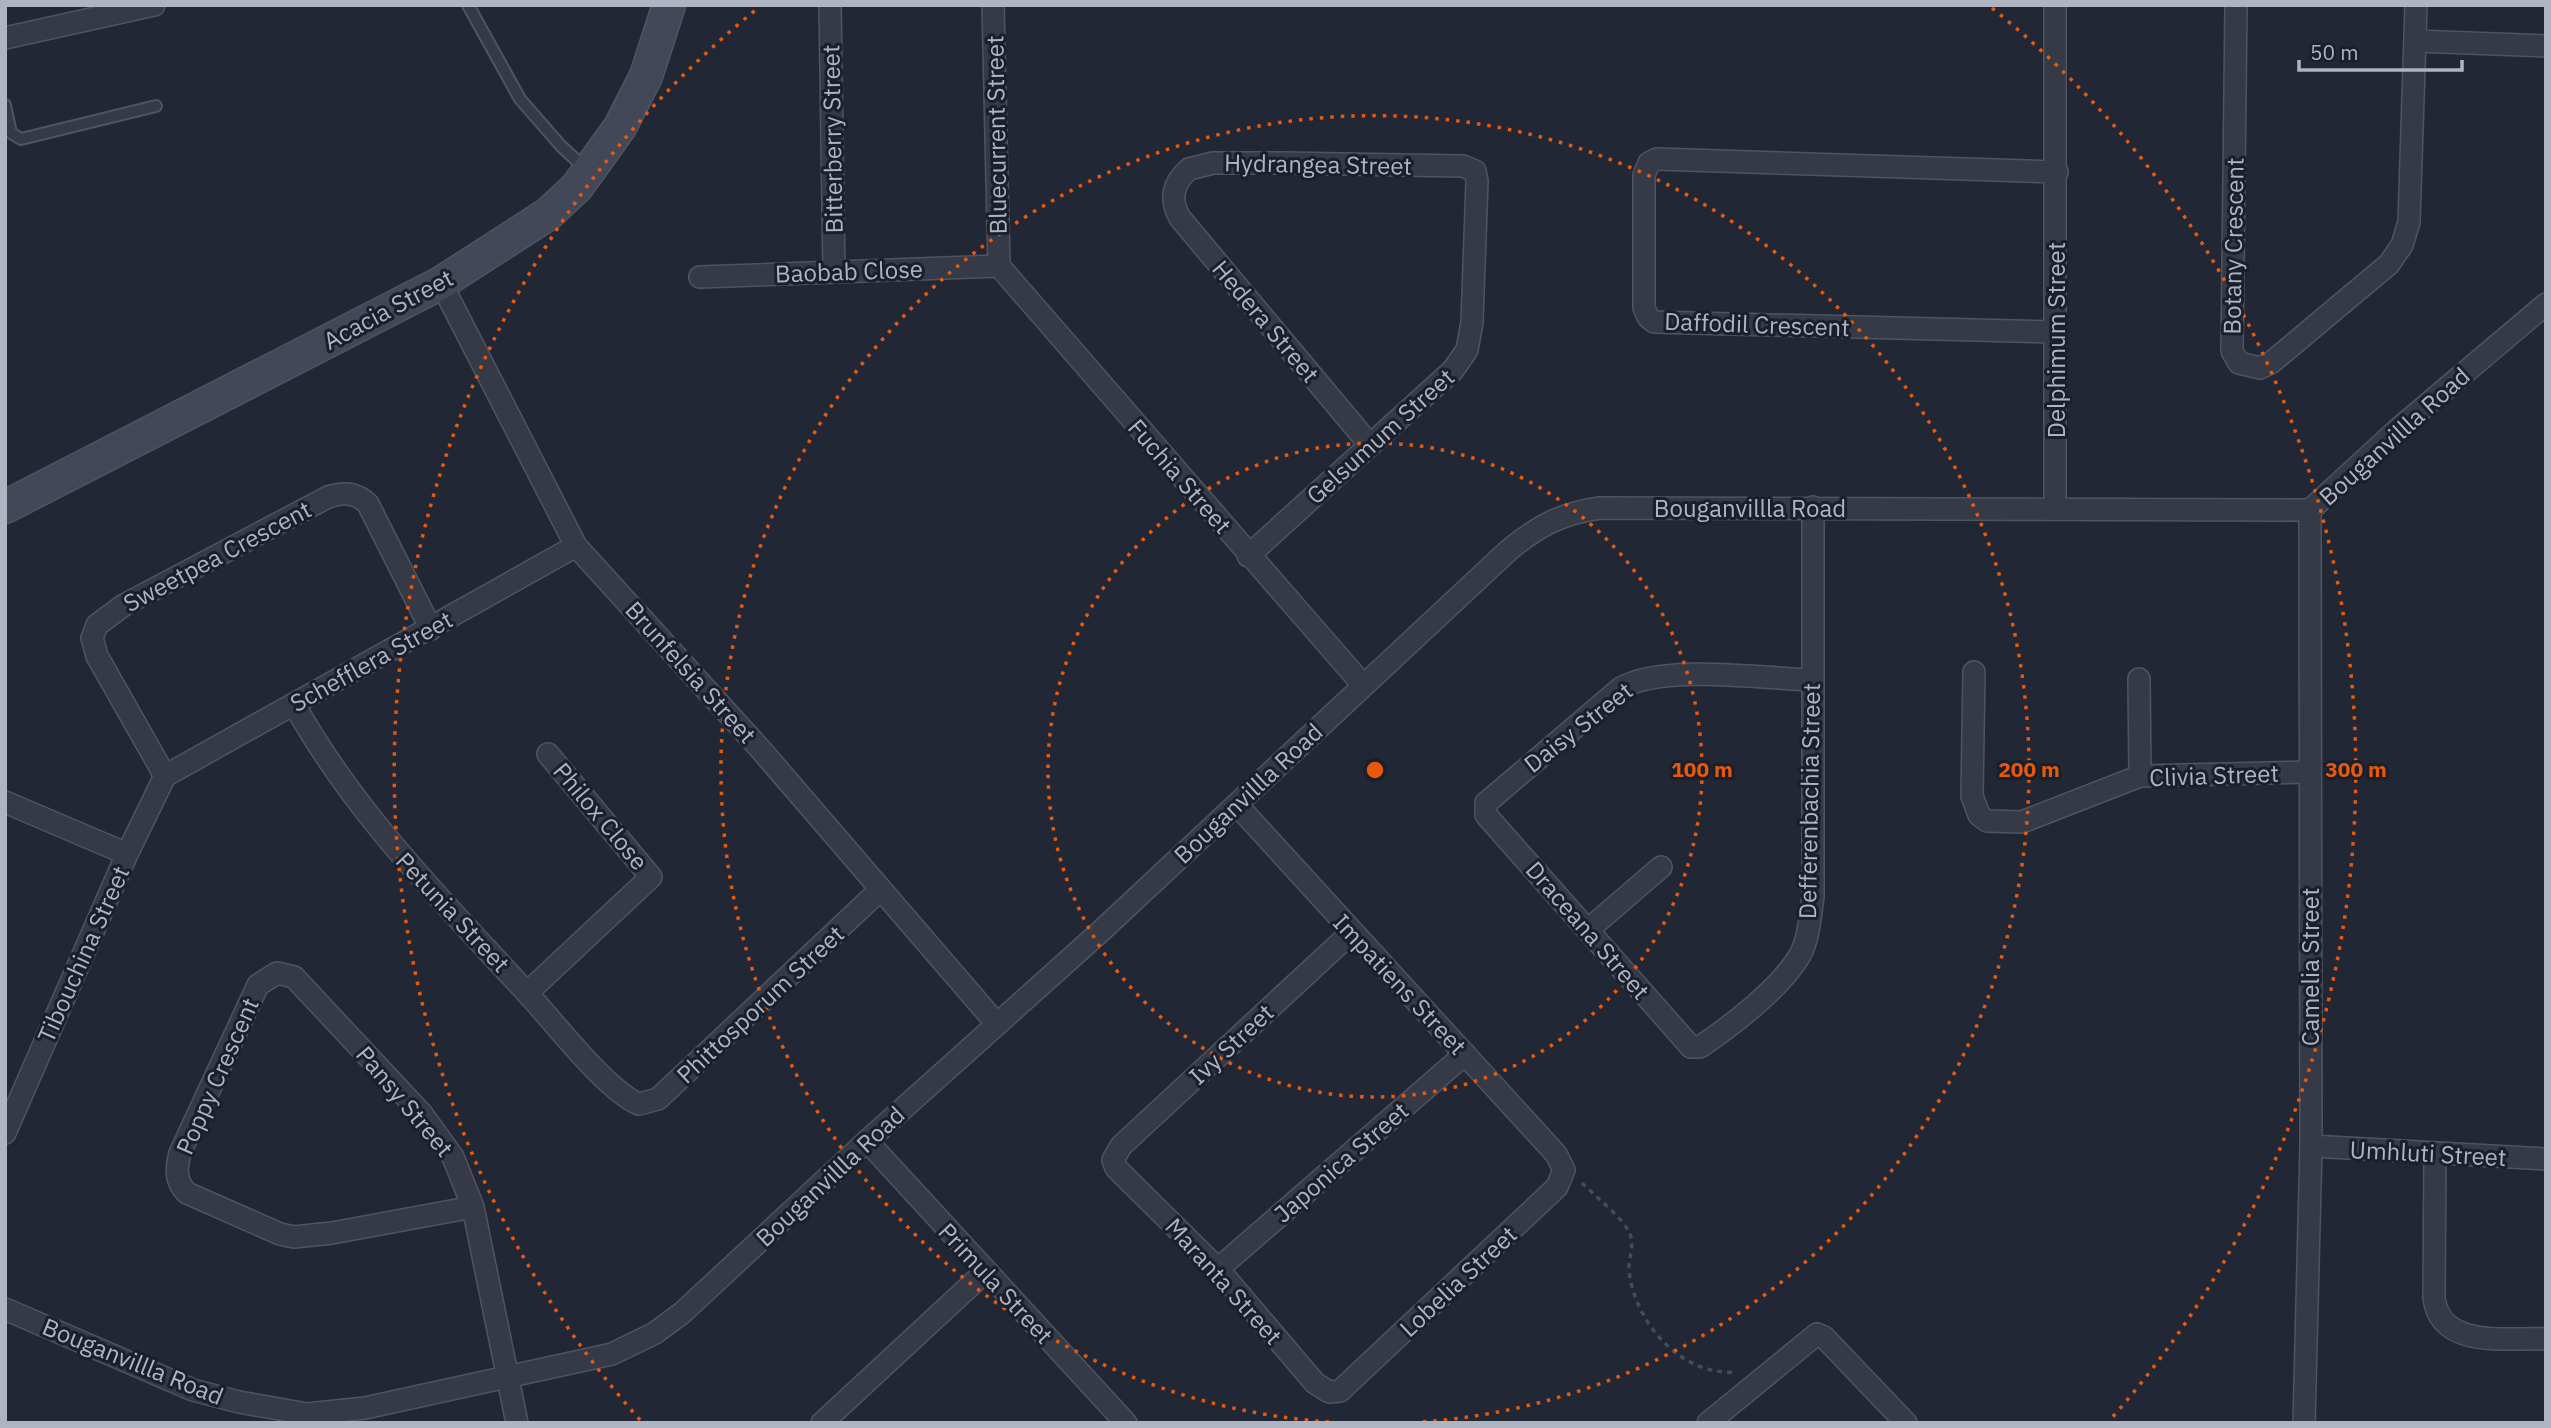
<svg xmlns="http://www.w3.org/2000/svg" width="2551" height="1428" viewBox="0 0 2551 1428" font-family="'IBM Plex Sans',sans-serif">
<rect width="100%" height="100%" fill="#222736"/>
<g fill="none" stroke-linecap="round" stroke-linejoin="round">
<g stroke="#4f5461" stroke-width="14">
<g id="lane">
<path d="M 468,5 L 520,99 L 561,146 L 587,170"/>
<path d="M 5,105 L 11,133 L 21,139 L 156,106"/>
</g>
</g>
<g stroke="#4f5461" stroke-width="24">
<g id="street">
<path d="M 830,5 L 834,272"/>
<path d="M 993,5 L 999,266"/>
<path d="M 2236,5 L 2232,351 L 2239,363 L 2260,368 L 2272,362 L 2389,264 L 2402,245 L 2409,222 L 2416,5"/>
<path d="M 5,38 L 154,5"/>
<path d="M 2415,41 L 2546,46"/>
<path d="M 999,266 L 1363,685"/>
<path d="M 700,277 L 999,266"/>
<path d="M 441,283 L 576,546 L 762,751 L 996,1023"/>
<path d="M 2056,332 L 1654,322 L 1648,317 L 1644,308 L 1644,175 L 1649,163 L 1657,159 L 2057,172"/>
<path d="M 2055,509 L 2055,5"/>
<path d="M 1248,556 L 1453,370 L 1467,350 L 1472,322 L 1477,181 L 1475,171 L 1463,166 L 1283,163 L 1213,163 L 1189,169 C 1173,183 1169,199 1180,218 L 1370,445"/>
<path d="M 1974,672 L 1972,796 L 1979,815 L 1987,821 L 2022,822 L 2140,776 L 2309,772"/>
<path d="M 2139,679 L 2140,776"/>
<path d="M 1811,680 C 1760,678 1664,664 1621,688 L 1486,803 L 1486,815 L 1691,1047 L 1700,1047 C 1731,1026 1781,988 1800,955 C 1809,938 1810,916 1813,897 L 1813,507"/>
<path d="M 294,704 C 357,818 450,908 537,1004 C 559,1029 609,1092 639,1104 L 658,1099 L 880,890"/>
<path d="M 165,776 L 97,656 L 92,638 L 97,625 L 124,605 L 328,497 C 343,492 356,492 368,504 L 431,629"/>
<path d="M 165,776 L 576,546"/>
<path d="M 5,802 L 127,854"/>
<path d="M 1237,805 L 1556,1154 L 1564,1170 L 1557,1187 L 1340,1391 L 1329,1392 L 1315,1383 L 1218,1269 L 1116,1168 L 1113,1160 L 1121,1146 L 1352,932"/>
<path d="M 1589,929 L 1661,867"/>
<path d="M 527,993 L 651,877 L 548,754"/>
<path d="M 5,1133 L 127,854 L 165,776"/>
<path d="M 867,1141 L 1126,1423"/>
<path d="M 2311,1146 L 2546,1159"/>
<path d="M 2435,1154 L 2434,1298 C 2441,1350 2507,1337 2546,1339"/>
<path d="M 473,1207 L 332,1233 L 294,1237 L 280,1234 L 187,1193 C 175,1181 176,1169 180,1153 L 258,985 L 277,973 L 294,977 L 422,1114 L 453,1157 L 473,1207 L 517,1423"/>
<path d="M 1218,1269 L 1465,1054"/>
<path d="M 5,1309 L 193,1390 L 239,1402 L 307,1414 L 365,1408 L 612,1354 L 655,1333 L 682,1313 L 867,1141 L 1100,932 L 1509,550 C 1538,526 1562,513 1600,508 L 2310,510 L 2397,430 L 2546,304"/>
<path d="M 822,1423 L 985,1272"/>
<path d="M 1708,1423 L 1817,1334 L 1824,1337 L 1906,1423"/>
<path d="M 2304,1423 L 2311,1146 L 2310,510"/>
</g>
</g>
<g stroke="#4f5461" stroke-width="35">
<path id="secondary" d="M 5,507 L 441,283 L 548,214 L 577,187 L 620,127 L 646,76 L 669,5"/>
</g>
<path stroke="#414f54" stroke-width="3.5" stroke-dasharray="5 5" stroke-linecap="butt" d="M 1582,1183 C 1594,1195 1625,1220 1630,1234 C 1635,1246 1628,1259 1629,1271 C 1635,1323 1681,1376 1736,1372"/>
<use href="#lane" stroke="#353a46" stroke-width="10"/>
<use href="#street" stroke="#353a46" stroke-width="21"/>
<use href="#secondary" stroke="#434859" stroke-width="32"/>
</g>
<g fill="none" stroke="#e8590c" stroke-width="3.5" stroke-dasharray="3.5 7">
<circle cx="1375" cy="770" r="327"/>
<path d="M1329 1422A654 654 0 1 1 1421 1422"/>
<path d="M640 1420A981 981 0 0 1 758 8M1992 8A981 981 0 0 1 2110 1420"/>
</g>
<g text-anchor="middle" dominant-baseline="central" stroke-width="6" stroke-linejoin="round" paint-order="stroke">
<g font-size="24" fill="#afb4c3" stroke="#1a1f2b">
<text transform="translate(996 135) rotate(-91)">Bluecurrent Street</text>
<text transform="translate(832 139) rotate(-91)">Bitterberry Street</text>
<text transform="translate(1318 164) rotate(1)">Hydrangea Street</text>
<text transform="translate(2233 246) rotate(-89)">Botany Crescent</text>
<text transform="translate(849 271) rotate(-2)">Baobab Close</text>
<text transform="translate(388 309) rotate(-28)">Acacia Street</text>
<text transform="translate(1266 321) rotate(50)">Hedera Street</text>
<text transform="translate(1757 324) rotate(2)">Daffodil Crescent</text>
<text transform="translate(2056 340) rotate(-90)">Delphimum Street</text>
<text transform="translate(1380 436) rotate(-42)">Gelsumum Street</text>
<text transform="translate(2394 436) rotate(-42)">Bouganvillla Road</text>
<text transform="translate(1180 476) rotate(49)">Fuchia Street</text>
<text x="1750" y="508">Bouganvillla Road</text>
<text transform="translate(217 556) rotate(-28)">Sweetpea Crescent</text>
<text transform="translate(371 661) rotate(-29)">Schefflera Street</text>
<text transform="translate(691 672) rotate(48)">Brunfelsia Street</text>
<text transform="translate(1578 727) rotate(-38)">Daisy Street</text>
<text transform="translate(2214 775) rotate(-2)">Clivia Street</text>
<text transform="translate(1248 793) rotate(-43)">Bouganvillla Road</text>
<text transform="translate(1809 801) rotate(-89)">Defferenbachia Street</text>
<text transform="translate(601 816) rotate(50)">Philox Close</text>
<text transform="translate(453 912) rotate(47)">Petunia Street</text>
<text transform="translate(1588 930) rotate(49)">Draceana Street</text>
<text transform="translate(83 954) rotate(-66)">Tibouchina Street</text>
<text transform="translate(2310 967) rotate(-90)">Camelia Street</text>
<text transform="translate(1400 984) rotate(47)">Impatiens Street</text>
<text transform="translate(760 1004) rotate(-43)">Phittosporum Street</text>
<text transform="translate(1231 1044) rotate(-43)">Ivy Street</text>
<text transform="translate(217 1076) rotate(-66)">Poppy Crescent</text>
<text transform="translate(405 1101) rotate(50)">Pansy Street</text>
<text transform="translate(2428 1153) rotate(3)">Umhluti Street</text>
<text transform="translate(1341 1162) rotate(-41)">Japonica Street</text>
<text transform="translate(830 1176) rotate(-43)">Bouganvillla Road</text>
<text transform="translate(1224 1281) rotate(48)">Maranta Street</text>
<text transform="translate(1458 1281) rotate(-43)">Lobelia Street</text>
<text transform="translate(996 1283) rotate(47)">Primula Street</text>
<text transform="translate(133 1361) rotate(22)">Bouganvillla Road</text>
</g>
</g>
<circle cx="1375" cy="770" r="10" fill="#e8590c" stroke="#1a1f2b" stroke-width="3.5"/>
<g font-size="21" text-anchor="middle" font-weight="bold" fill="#e8590c" stroke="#1a1f2b" stroke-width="6" stroke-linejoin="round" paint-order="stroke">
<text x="1702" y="777">100 m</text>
<text x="2029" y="777">200 m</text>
<text x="2356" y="777">300 m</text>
</g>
<rect width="2551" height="1428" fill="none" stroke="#afb4c3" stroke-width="14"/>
<path d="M2299 60v10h163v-10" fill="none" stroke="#afb4c3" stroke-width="3.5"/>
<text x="2310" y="60" font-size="21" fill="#afb4c3" stroke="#1a1f2b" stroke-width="5" paint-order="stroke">50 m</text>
</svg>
